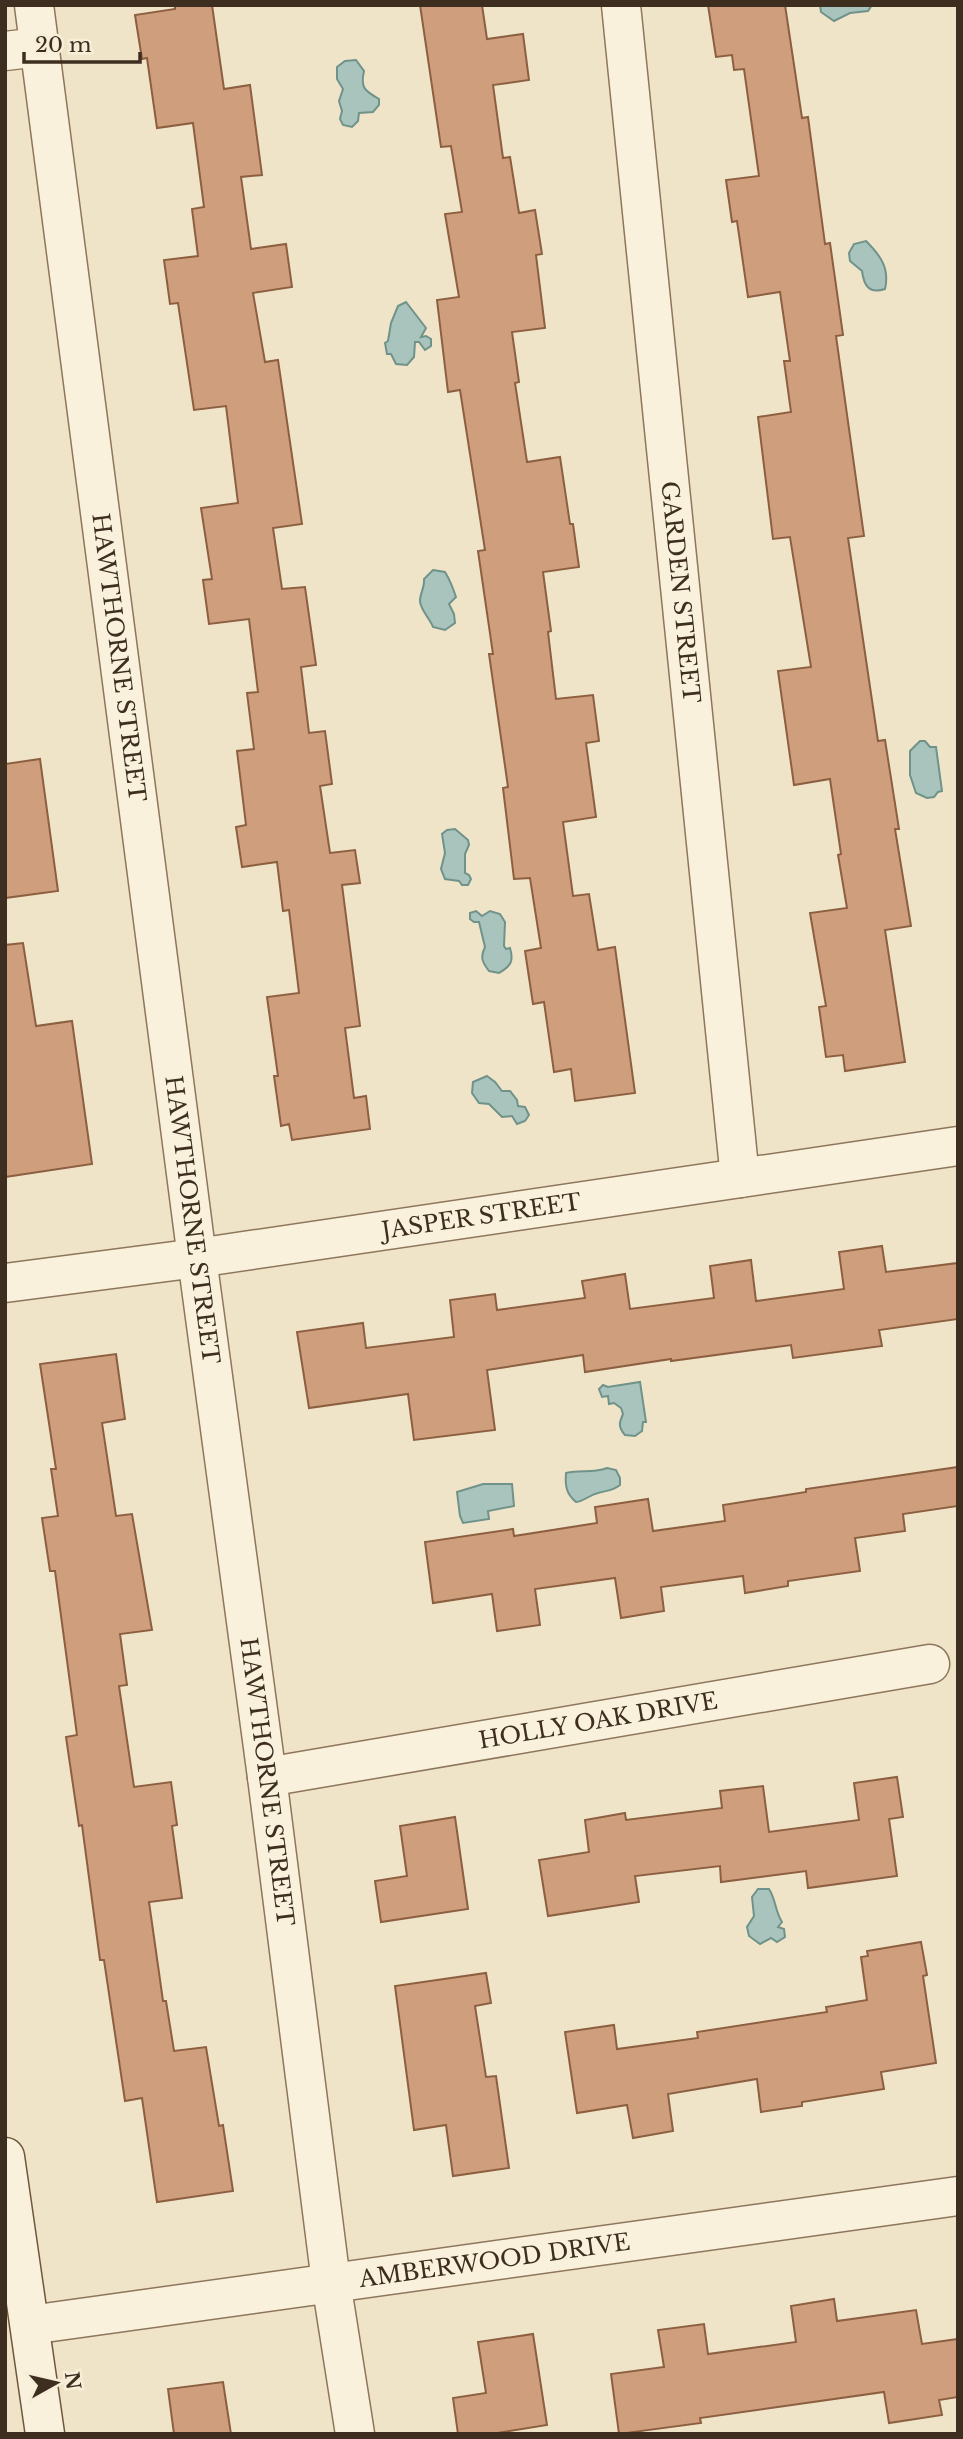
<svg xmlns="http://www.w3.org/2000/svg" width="963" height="2439" viewBox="0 0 963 2439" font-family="'Libre Baskerville',serif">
<rect width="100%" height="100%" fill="#f0e4c8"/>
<g fill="#a9c4bc" stroke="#6f938a" stroke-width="2">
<path d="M 820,5 L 872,5 L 868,11 L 850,13 L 834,21 L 821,12 Z"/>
<path d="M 356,60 L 364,71 C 360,88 365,91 379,99 L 379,105 L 373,112 L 359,113 L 358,121 L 352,127 L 343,125 L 340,119 L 342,111 L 339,101 L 343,89 L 337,79 L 337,67 L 345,61 Z"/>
<path d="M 866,241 C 880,255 890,268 885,289 C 869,294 864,286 862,271 L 850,261 L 849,253 L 854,244 Z"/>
<path d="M 406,302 L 426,328 L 421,337 L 426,336 L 431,339 L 431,346 L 425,350 L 419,342 L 415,342 L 414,357 L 407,365 L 396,364 L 391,354 L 387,354 L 385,343 L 388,341 L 391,323 L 398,306 Z"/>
<path d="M 433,570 L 445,572 C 450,580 453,588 456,597 L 449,604 L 454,614 L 455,623 L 445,630 L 433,627 C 430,619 420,609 420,601 C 420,593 425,587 424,579 Z"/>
<path d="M 920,741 L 925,741 L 930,747 L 936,747 L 942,791 L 938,792 L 934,797 L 927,798 L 916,793 L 910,775 L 910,751 Z"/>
<path d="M 455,829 L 468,840 L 469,845 L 465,854 L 465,873 L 469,875 L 471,879 L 468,885 L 462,885 L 459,881 L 445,879 L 441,869 L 445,853 L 442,834 L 447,830 Z"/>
<path d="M 476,911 L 482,916 L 490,911 L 500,914 L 505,922 L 504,946 L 506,949 L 510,948 C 514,961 511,966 499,973 L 489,971 C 482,962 480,957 485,947 L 479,922 L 474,922 L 470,919 L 470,913 Z"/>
<path d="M 487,1076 L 495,1082 L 502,1091 L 510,1091 L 517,1100 L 518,1106 L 525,1107 L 529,1115 L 525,1121 L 517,1124 L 512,1116 L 502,1117 L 489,1104 L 479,1103 L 472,1093 L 473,1082 Z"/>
<path d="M 640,1382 L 646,1422 L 643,1422 L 642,1431 L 635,1436 L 625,1435 C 618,1427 619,1423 623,1414 L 621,1408 L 614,1403 L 609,1404 L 608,1396 L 602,1397 L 599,1389 L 603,1385 L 608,1387 Z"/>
<path d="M 607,1468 L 616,1470 L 620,1478 L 620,1485 C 611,1492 607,1490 598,1493 C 589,1495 585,1501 576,1502 C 566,1494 565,1485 566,1473 C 582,1469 590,1474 607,1468 Z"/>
<path d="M 483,1484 L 512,1484 L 514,1506 L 488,1511 L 489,1519 L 463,1523 L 460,1516 L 457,1492 Z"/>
<path d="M 758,1889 L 769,1889 C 776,1900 775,1911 782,1922 L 778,1927 L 784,1929 L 785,1937 L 777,1942 L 771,1938 L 760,1944 L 749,1936 L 747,1927 L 754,1916 L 752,1897 Z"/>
</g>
<g fill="#cf9f7d" stroke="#8d5f41" stroke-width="2">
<path d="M 175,5 L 212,5 L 224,89 L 250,85 L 262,175 L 241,177 L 251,249 L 286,244 L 292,287 L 253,293 L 265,362 L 278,360 L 302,524 L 273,528 L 282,589 L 305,587 L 316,665 L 301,667 L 309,733 L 325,731 L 332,784 L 320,786 L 330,853 L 355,850 L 360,883 L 342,885 L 360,1026 L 345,1028 L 354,1098 L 366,1096 L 370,1129 L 292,1140 L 289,1124 L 281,1126 L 274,1076 L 278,1076 L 267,997 L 299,993 L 289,910 L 283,911 L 277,862 L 242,867 L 236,827 L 246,825 L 237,751 L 254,749 L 247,693 L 258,692 L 249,619 L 209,624 L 203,580 L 212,579 L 201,508 L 238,503 L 226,406 L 194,410 L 178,303 L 170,304 L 164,260 L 198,256 L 192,209 L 204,207 L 193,123 L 157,128 L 147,58 L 142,59 L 135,15 L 175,9 Z"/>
<path d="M 420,5 L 482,5 L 487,39 L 523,34 L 529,80 L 493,85 L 503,158 L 510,157 L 519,213 L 535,210 L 542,254 L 536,255 L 545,328 L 512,332 L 519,382 L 515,383 L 527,462 L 560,457 L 570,524 L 573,524 L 579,567 L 543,572 L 551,631 L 548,632 L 556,699 L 593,695 L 599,741 L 586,743 L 596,817 L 563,822 L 573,896 L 589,894 L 598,950 L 615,947 L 635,1093 L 575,1101 L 571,1069 L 554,1072 L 544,1002 L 533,1004 L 525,951 L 541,948 L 530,878 L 514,879 L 503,788 L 508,787 L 489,654 L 493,654 L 478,551 L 485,550 L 460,390 L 448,392 L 437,300 L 459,297 L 445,214 L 462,212 L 451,146 L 441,147 Z"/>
<path d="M 708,5 L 785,5 L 802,118 L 808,117 L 825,244 L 830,243 L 843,335 L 836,336 L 864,536 L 848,538 L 878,741 L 885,740 L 899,829 L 895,829 L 911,926 L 885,930 L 905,1062 L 845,1071 L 843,1055 L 826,1057 L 819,1007 L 826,1006 L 810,913 L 847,908 L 838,855 L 841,854 L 830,779 L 794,785 L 778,671 L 811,667 L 790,537 L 773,539 L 758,417 L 791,412 L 784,361 L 790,361 L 780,292 L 748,297 L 737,221 L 732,222 L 726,180 L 759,176 L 744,69 L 734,70 L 732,55 L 716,57 Z"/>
<path d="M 40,759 L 58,891 L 5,898 L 5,764 Z"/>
<path d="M 23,943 L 36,1026 L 72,1021 L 92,1164 L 5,1177 L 5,945 Z"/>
<path d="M 882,1246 L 886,1272 L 958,1263 L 958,1319 L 879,1330 L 882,1346 L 793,1358 L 791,1345 L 671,1361 L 671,1359 L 585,1372 L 583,1355 L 487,1370 L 495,1430 L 414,1440 L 408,1394 L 309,1408 L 297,1332 L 363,1323 L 366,1348 L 454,1337 L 450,1300 L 495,1294 L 497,1310 L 585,1298 L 582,1281 L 625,1274 L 630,1309 L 714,1298 L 710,1266 L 751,1260 L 756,1301 L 844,1289 L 839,1252 Z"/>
<path d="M 116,1354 L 125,1419 L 102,1423 L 116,1516 L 132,1514 L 152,1630 L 120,1634 L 127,1685 L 119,1686 L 134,1787 L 171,1782 L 177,1825 L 172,1826 L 182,1898 L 149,1902 L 163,2001 L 166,2001 L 174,2051 L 206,2047 L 219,2126 L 223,2125 L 233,2191 L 157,2202 L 142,2098 L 125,2101 L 104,1960 L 100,1960 L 82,1825 L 79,1826 L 66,1737 L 77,1735 L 55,1571 L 50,1571 L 42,1518 L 58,1516 L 51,1469 L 56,1469 L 40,1364 Z"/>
<path d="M 958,1467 L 958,1506 L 903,1514 L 905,1531 L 855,1538 L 860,1571 L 788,1581 L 788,1586 L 745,1593 L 743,1576 L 661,1587 L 664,1611 L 621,1618 L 615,1578 L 535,1589 L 540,1625 L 497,1631 L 492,1594 L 433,1603 L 425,1542 L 513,1529 L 514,1536 L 597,1523 L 595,1507 L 648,1499 L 653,1531 L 725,1521 L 723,1505 L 806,1492 L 806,1489 Z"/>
<path d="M 897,1777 L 903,1817 L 889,1819 L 897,1876 L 808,1888 L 806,1871 L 721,1882 L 720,1866 L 635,1876 L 639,1902 L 548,1916 L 539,1860 L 589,1852 L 585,1820 L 625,1813 L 626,1820 L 722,1808 L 720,1791 L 763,1786 L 769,1832 L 859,1820 L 854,1783 Z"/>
<path d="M 455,1817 L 468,1909 L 381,1922 L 375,1881 L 407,1876 L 400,1826 Z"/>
<path d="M 921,1942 L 927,1975 L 923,1976 L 936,2063 L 881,2072 L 884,2089 L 802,2102 L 802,2106 L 761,2112 L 757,2079 L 668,2094 L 673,2131 L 633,2138 L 627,2105 L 577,2113 L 565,2032 L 614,2025 L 617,2049 L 698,2038 L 697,2032 L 827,2012 L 826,2007 L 867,2000 L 861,1957 L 868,1956 L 867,1951 Z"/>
<path d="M 486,1973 L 491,2003 L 475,2006 L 486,2077 L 496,2076 L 509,2168 L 453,2176 L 446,2125 L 414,2130 L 395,1986 Z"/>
<path d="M 834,2299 L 837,2321 L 916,2310 L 922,2344 L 958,2339 L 958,2397 L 939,2400 L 942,2415 L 889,2423 L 884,2392 L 700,2418 L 701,2423 L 619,2434 L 611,2374 L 664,2367 L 658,2330 L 704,2324 L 708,2354 L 796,2342 L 791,2306 Z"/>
<path d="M 533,2334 L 547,2425 L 491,2434 L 458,2434 L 453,2398 L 486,2393 L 478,2342 Z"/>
<path d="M 223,2382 L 231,2434 L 174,2434 L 168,2389 Z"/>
</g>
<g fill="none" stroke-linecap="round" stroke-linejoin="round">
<g stroke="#8d765c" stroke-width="41">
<g id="street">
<path id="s1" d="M 34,5 L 197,1258 L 267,1777 L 331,2282 L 355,2434"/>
<path id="s2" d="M 621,5 L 740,1178"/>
<path d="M 5,51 L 40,47"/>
<path id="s3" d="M 5,1283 L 197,1258 L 958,1146"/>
<path id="s4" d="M 267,1777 L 930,1664"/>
<path id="s5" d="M 30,2325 L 958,2196"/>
</g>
</g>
<g stroke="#6f573f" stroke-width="41">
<path id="secondary" d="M 5,2157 L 45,2434"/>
</g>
<use href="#street" stroke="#faf1dc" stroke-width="38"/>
<use href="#secondary" stroke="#faf1dc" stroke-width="38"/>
</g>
<g text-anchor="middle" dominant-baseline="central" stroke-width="5" stroke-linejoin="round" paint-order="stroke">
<g font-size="23" fill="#3d2e20" stroke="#f7eed8">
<text stroke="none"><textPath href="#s2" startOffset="590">GARDEN STREET</textPath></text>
<text stroke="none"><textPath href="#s1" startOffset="658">HAWTHORNE STREET</textPath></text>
<text stroke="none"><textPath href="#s3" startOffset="481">JASPER STREET</textPath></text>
<text stroke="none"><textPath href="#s1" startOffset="1225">HAWTHORNE STREET</textPath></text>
<text stroke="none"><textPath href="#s4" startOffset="336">HOLLY OAK DRIVE</textPath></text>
<text stroke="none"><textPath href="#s1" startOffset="1792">HAWTHORNE STREET</textPath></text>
<text stroke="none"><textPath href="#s5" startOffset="469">AMBERWOOD DRIVE</textPath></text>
</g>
</g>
<rect width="963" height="2439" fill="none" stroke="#3d2e20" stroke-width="14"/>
<g transform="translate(56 2383) rotate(82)" stroke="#f7eed8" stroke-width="5" paint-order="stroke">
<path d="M0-5L12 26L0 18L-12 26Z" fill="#3d2e20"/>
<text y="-10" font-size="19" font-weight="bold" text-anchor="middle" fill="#3d2e20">N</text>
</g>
<path d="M24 52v10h116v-10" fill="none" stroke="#3d2e20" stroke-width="3.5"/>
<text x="35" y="52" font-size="21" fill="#3d2e20" stroke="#f7eed8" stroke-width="5" paint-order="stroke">20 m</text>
</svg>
